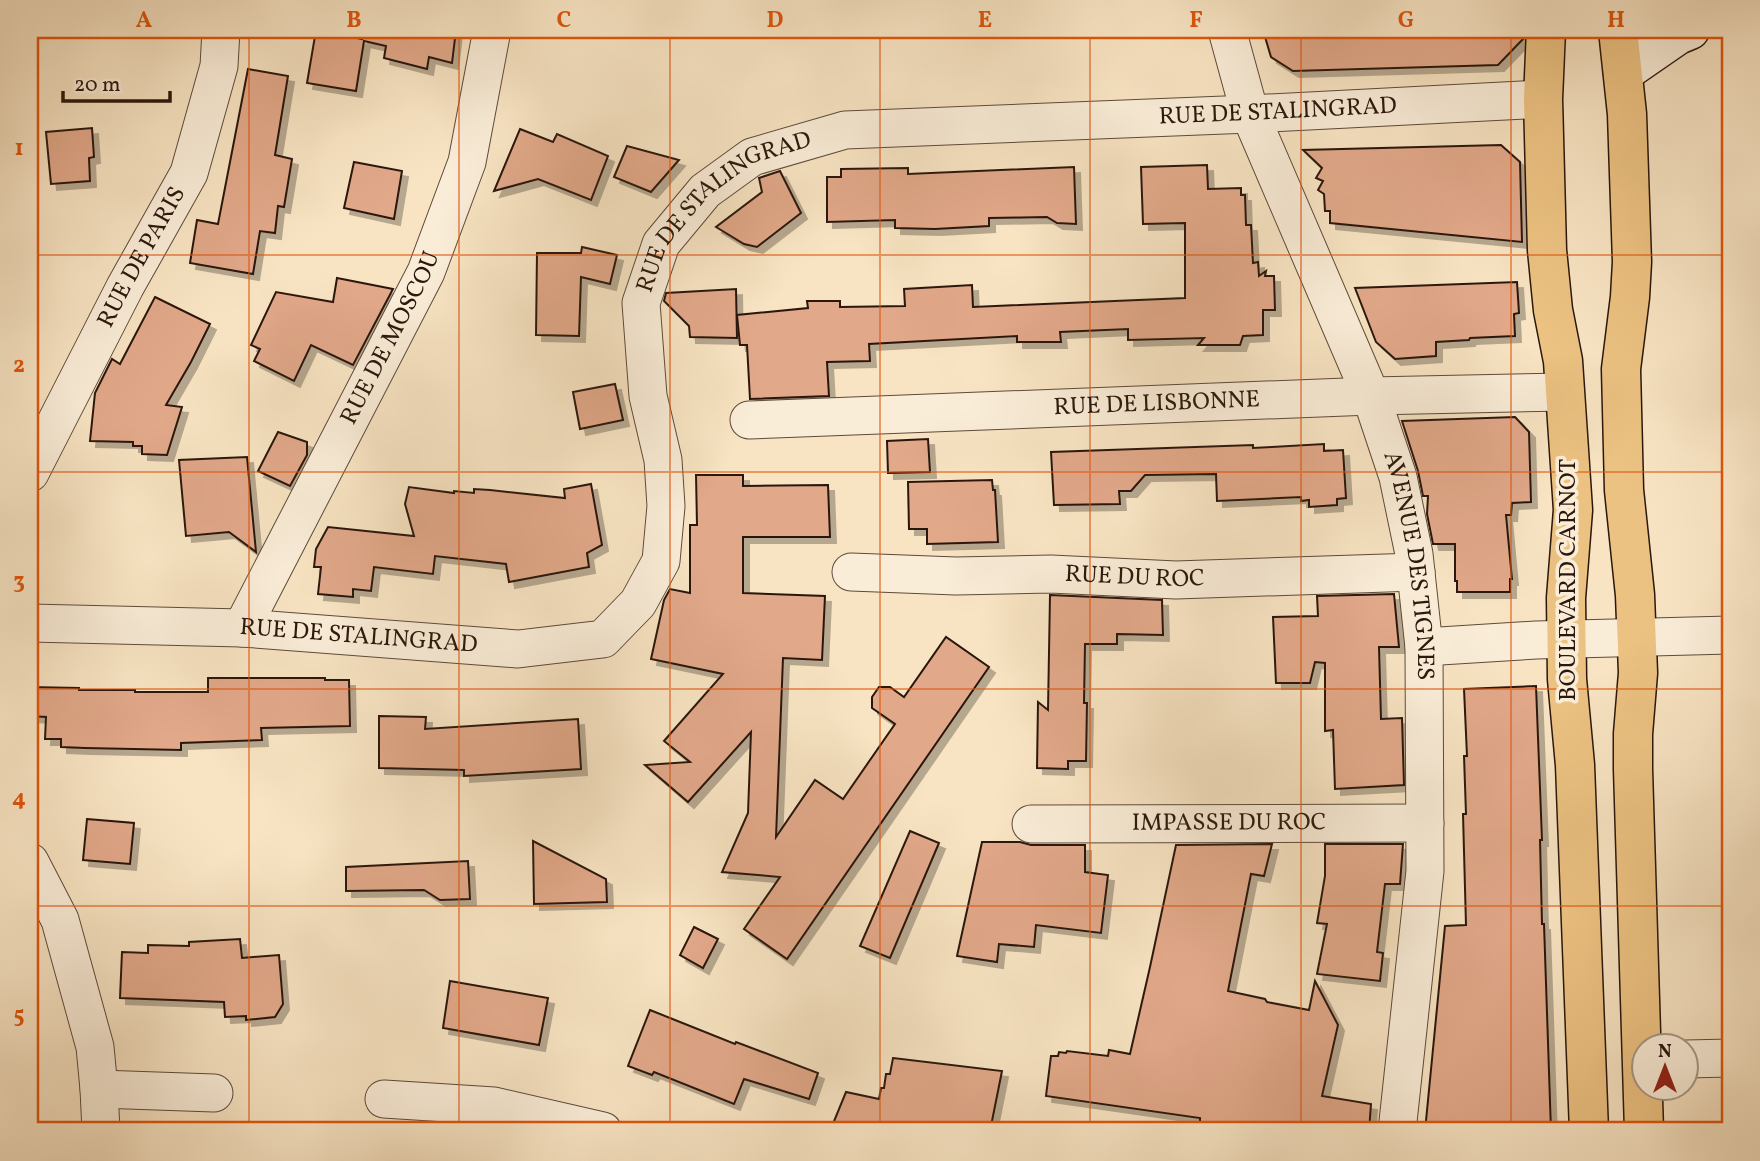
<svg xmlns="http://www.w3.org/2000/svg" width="1760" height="1161" viewBox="0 0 1760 1161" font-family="Vollkorn,serif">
<defs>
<filter id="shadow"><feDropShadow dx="6" dy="6" stdDeviation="0" flood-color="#0004"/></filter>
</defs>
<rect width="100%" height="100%" fill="#f8e4c3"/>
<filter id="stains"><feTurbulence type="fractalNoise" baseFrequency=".00286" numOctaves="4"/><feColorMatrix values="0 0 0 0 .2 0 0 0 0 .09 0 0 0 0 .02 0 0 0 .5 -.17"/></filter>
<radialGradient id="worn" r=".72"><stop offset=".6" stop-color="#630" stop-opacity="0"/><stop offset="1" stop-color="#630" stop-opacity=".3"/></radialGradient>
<g fill="#e1a889" stroke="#2b170c" stroke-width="2" filter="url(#shadow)">
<path d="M 363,30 L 456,30 L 452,63 L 429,57 L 427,69 L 384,58 L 386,46 L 364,41 L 356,91 L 307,83 L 315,36 L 328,32 L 362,39 Z"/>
<path d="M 1263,30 L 1524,30 L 1524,38 L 1498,65 L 1293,71 L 1271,57 Z"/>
<path d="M 248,69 L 288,76 L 275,155 L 292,159 L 284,207 L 278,206 L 275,233 L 260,231 L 253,274 L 190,263 L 197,220 L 218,224 Z"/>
<path d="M 92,128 L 94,157 L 89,158 L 90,181 L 51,184 L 46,132 Z"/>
<path d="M 520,129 L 553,142 L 557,134 L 608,156 L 591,200 L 538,179 L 494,191 Z"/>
<path d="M 1501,145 L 1520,162 L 1522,242 L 1330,223 L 1330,211 L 1325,211 L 1324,194 L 1318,190 L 1323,181 L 1316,178 L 1322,168 L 1303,150 Z"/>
<path d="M 627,146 L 679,160 L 651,192 L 614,177 Z"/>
<path d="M 354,162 L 402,171 L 394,219 L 344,208 Z"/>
<path d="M 1207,165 L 1208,189 L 1241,188 L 1241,195 L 1245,195 L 1246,225 L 1251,225 L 1253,263 L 1258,262 L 1259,276 L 1266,271 L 1265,276 L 1274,276 L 1275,310 L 1263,310 L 1263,335 L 1243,336 L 1240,345 L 1198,345 L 1204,338 L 1128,340 L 1128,329 L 1060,332 L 1061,342 L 1017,342 L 1017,336 L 869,344 L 870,361 L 827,362 L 829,396 L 750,399 L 747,345 L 740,345 L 737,315 L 808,308 L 807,301 L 840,301 L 840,307 L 905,306 L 904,289 L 972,285 L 973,307 L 1185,298 L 1185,223 L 1143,224 L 1141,167 Z"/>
<path d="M 1074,167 L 1076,224 L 1057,223 L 1047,217 L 989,218 L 989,226 L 935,229 L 895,228 L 895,220 L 827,222 L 827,177 L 841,177 L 841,169 L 908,168 L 908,174 Z"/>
<path d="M 780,171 L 801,213 L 757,247 L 744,244 L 716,227 L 762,192 L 759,178 Z"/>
<path d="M 582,247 L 617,255 L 610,284 L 581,277 L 579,336 L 536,335 L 537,253 L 581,253 Z"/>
<path d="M 337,278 L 393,289 L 353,365 L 311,345 L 294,381 L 254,361 L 260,349 L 251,345 L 276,292 L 333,302 Z"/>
<path d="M 1517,282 L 1519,313 L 1514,314 L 1515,336 L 1470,338 L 1469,340 L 1436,342 L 1436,356 L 1395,359 L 1376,342 L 1355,288 Z"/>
<path d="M 736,289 L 737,338 L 690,337 L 689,326 L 664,301 L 666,293 Z"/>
<path d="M 155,297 L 210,324 L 191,362 L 166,405 L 182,407 L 167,455 L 142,454 L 142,446 L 133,446 L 133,442 L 90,441 L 95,393 L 112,359 L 120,364 Z"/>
<path d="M 615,384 L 623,420 L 580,429 L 573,392 Z"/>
<path d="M 1515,417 L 1529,432 L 1531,502 L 1512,503 L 1511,515 L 1506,515 L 1512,579 L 1510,579 L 1510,592 L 1457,592 L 1457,581 L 1455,581 L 1455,544 L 1433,544 L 1427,514 L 1428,496 L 1423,496 L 1418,471 L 1402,421 Z"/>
<path d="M 278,432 L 307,442 L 307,455 L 290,486 L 258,471 Z"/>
<path d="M 928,439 L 930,472 L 888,473 L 887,441 Z"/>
<path d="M 1324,444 L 1324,451 L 1343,450 L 1346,498 L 1337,499 L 1337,505 L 1309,507 L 1309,500 L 1301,501 L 1301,497 L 1217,501 L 1216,474 L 1145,475 L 1131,491 L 1119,491 L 1120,504 L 1054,505 L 1051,452 L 1253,445 L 1253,448 Z"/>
<path d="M 247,457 L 256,552 L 229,532 L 186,536 L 179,460 Z"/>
<path d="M 696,475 L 743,475 L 743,486 L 828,485 L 830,537 L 743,537 L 743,593 L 825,596 L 822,660 L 783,658 L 776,837 L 815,780 L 843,799 L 895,724 L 872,708 L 872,697 L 879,687 L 890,687 L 904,697 L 946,637 L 989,667 L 787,959 L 744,929 L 780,877 L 722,872 L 748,813 L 751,732 L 688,802 L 645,765 L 690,762 L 664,741 L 723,674 L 651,659 L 664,600 L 670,589 L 690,593 L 690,525 L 697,525 Z"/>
<path d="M 992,480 L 993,490 L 995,490 L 998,542 L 927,544 L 927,529 L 909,529 L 908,482 Z"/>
<path d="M 591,484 L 602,545 L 587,553 L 589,567 L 509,582 L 506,564 L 435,556 L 433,574 L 374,567 L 371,591 L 353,589 L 353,597 L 318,594 L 321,567 L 314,567 L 316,549 L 328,527 L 414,536 L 405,504 L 409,487 L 454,493 L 454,491 L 474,493 L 474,489 L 490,490 L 565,498 L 564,489 Z"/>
<path d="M 1394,594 L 1399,647 L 1379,647 L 1381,719 L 1402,718 L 1404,785 L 1335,789 L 1333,730 L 1325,731 L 1325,663 L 1315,662 L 1310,683 L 1276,683 L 1273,617 L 1318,616 L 1317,596 Z"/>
<path d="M 1050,595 L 1162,600 L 1163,635 L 1117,634 L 1117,644 L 1085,644 L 1084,703 L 1087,703 L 1086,761 L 1068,761 L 1068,769 L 1037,768 L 1038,702 L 1048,710 Z"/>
<path d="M 208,678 L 325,678 L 325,680 L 349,680 L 350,726 L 261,728 L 262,740 L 181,743 L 181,750 L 85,748 L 61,747 L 61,739 L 45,739 L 46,717 L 30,716 L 30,687 L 79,688 L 79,690 L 135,690 L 135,692 L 208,692 Z"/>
<path d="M 1536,686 L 1542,840 L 1540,840 L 1542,924 L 1544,924 L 1551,1131 L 1425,1131 L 1445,926 L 1466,925 L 1463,814 L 1466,814 L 1464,756 L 1467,756 L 1464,689 Z"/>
<path d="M 379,716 L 426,717 L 425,729 L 578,719 L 581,769 L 464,776 L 464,770 L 379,768 Z"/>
<path d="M 87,819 L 134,823 L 130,864 L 83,860 Z"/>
<path d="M 910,831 L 939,843 L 890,958 L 860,946 Z"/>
<path d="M 533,841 L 606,879 L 607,902 L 534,904 Z"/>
<path d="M 982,842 L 1020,842 L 1031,845 L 1085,845 L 1085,872 L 1108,875 L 1101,933 L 1036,925 L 1034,947 L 999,944 L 997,962 L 957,956 Z"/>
<path d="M 1272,844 L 1264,876 L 1251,874 L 1228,991 L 1265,999 L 1267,1002 L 1309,1010 L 1315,981 L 1338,1025 L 1322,1096 L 1371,1104 L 1369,1131 L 1200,1131 L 1200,1118 L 1046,1096 L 1051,1056 L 1058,1056 L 1059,1052 L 1066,1053 L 1067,1051 L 1108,1056 L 1109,1050 L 1130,1054 L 1150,967 L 1176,845 Z"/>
<path d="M 1325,844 L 1403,844 L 1400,884 L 1385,884 L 1377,952 L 1383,953 L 1380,981 L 1317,974 L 1327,924 L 1317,923 L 1325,876 Z"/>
<path d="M 468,861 L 470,899 L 440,900 L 424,890 L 346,891 L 346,867 Z"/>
<path d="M 694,927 L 718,939 L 703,968 L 680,955 Z"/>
<path d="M 240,939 L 242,958 L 279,955 L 283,1004 L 275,1017 L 246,1020 L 246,1016 L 225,1017 L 224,1002 L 120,998 L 122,952 L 148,953 L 148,945 L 189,946 L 189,942 Z"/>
<path d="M 450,981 L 548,998 L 539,1045 L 443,1028 Z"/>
<path d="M 650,1010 L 735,1044 L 736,1042 L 818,1073 L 809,1099 L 744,1079 L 734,1104 L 654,1072 L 652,1075 L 628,1066 Z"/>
<path d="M 893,1058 L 1002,1071 L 990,1131 L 830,1131 L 846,1092 L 879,1099 L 881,1088 L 884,1088 L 886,1074 L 890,1074 Z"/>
</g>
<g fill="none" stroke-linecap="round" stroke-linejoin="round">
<g stroke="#5e4a3a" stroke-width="39">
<g id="minor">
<path id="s1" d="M 1227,30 L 1250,114 L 1371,396 L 1398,477 L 1414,554 L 1424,647 L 1425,871 L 1397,1131"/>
<path id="s2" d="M 749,420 L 1371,396 L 1565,392"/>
<path id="s3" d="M 30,473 L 125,287 L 189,173 L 219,66 L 221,30"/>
<path id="s4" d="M 851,572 L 956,576 L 1051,574 L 1176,580 L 1416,572"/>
<path id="s5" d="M 30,623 L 242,628 L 518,649 L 603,639 L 638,603 L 661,561 L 666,506 L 663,460 L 648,396 L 641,303 L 661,244 L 705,191 L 752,157 L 845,130 L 1250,114 L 1543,99"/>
<path id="s6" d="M 242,628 L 426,272 L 467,162 L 492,30"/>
<path d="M 1424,647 L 1536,640 L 1730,635"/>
<path id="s7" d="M 1031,824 L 1425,823"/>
<path d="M 30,862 L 60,920 L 95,1047 L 99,1089 L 101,1131"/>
<path d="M 1686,1059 L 1730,1058"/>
<path d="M 99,1089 L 214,1093"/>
<path d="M 384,1099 L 494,1106 L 603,1131"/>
</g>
</g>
<g stroke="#2b170c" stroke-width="41">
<path id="secondary" d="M 1623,73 L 1678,35 L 1690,30"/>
</g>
<g stroke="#2b170c" stroke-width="41">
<g id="primary">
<path d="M 1546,30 L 1543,99 L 1547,250 L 1553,310 L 1563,361 L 1573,510 L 1566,598 L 1567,679 L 1575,765 L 1589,1131"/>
<path d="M 1618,30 L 1627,114 L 1632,262 L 1630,297 L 1621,369 L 1624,490 L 1635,595 L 1638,673 L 1633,734 L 1633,769 L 1644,1131"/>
</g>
</g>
<use href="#minor" stroke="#faedd8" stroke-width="37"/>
<use href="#secondary" stroke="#faedd8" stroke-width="38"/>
<use href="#primary" stroke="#ecc282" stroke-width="38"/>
</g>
<path fill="none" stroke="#df560c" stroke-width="2" stroke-opacity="0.55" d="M 249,30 L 249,1131M 459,30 L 459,1131M 670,30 L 670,1131M 880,30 L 880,1131M 1090,30 L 1090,1131M 1301,30 L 1301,1131M 1511,30 L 1511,1131M 30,255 L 1730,255M 30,472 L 1730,472M 30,689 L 1730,689M 30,906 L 1730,906"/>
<g text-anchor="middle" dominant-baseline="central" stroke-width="7" stroke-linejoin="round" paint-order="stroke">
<g font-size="24" fill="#2b170c" stroke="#faedd8">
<text stroke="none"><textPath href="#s5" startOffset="1652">RUE DE STALINGRAD</textPath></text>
<text stroke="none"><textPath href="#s5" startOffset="1064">RUE DE STALINGRAD</textPath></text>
<text stroke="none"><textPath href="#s3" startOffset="243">RUE DE PARIS</textPath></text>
<text stroke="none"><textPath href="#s6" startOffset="326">RUE DE MOSCOU</textPath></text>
<text stroke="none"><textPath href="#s2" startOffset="408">RUE DE LISBONNE</textPath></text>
<text stroke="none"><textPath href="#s1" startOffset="569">AVENUE DES TIGNES</textPath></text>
<text stroke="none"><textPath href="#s4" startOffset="284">RUE DU ROC</textPath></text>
<text transform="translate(1569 580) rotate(-90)">BOULEVARD CARNOT</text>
<text stroke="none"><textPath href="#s5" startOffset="329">RUE DE STALINGRAD</textPath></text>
<text stroke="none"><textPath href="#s7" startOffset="198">IMPASSE DU ROC</textPath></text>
</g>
</g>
<rect width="1760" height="1161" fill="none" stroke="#f8e4c3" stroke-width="77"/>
<g transform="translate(1665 1067)"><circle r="33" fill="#faedd8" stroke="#a79786" stroke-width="2"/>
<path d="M0-5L12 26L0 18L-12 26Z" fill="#8f2418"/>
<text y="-10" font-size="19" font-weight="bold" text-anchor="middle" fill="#2b170c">N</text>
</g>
<path d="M63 91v10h107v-10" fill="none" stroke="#2b170c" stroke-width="3.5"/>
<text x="74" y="91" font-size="21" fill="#2b170c" stroke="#faedd8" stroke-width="5" paint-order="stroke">20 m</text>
<rect x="38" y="38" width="1684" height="1084" fill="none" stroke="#df560c" stroke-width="2.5"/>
<g font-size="23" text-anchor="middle" font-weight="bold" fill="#df560c">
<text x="144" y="27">A</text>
<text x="354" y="27">B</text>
<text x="564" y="27">C</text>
<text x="775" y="27">D</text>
<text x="985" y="27">E</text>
<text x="1196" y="27">F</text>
<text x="1406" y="27">G</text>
<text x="1616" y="27">H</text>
<text x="19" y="155">1</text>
<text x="19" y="372">2</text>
<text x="19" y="588">3</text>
<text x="19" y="805">4</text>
<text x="19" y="1022">5</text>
</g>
<rect width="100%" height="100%" filter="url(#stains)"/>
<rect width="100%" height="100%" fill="url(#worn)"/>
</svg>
